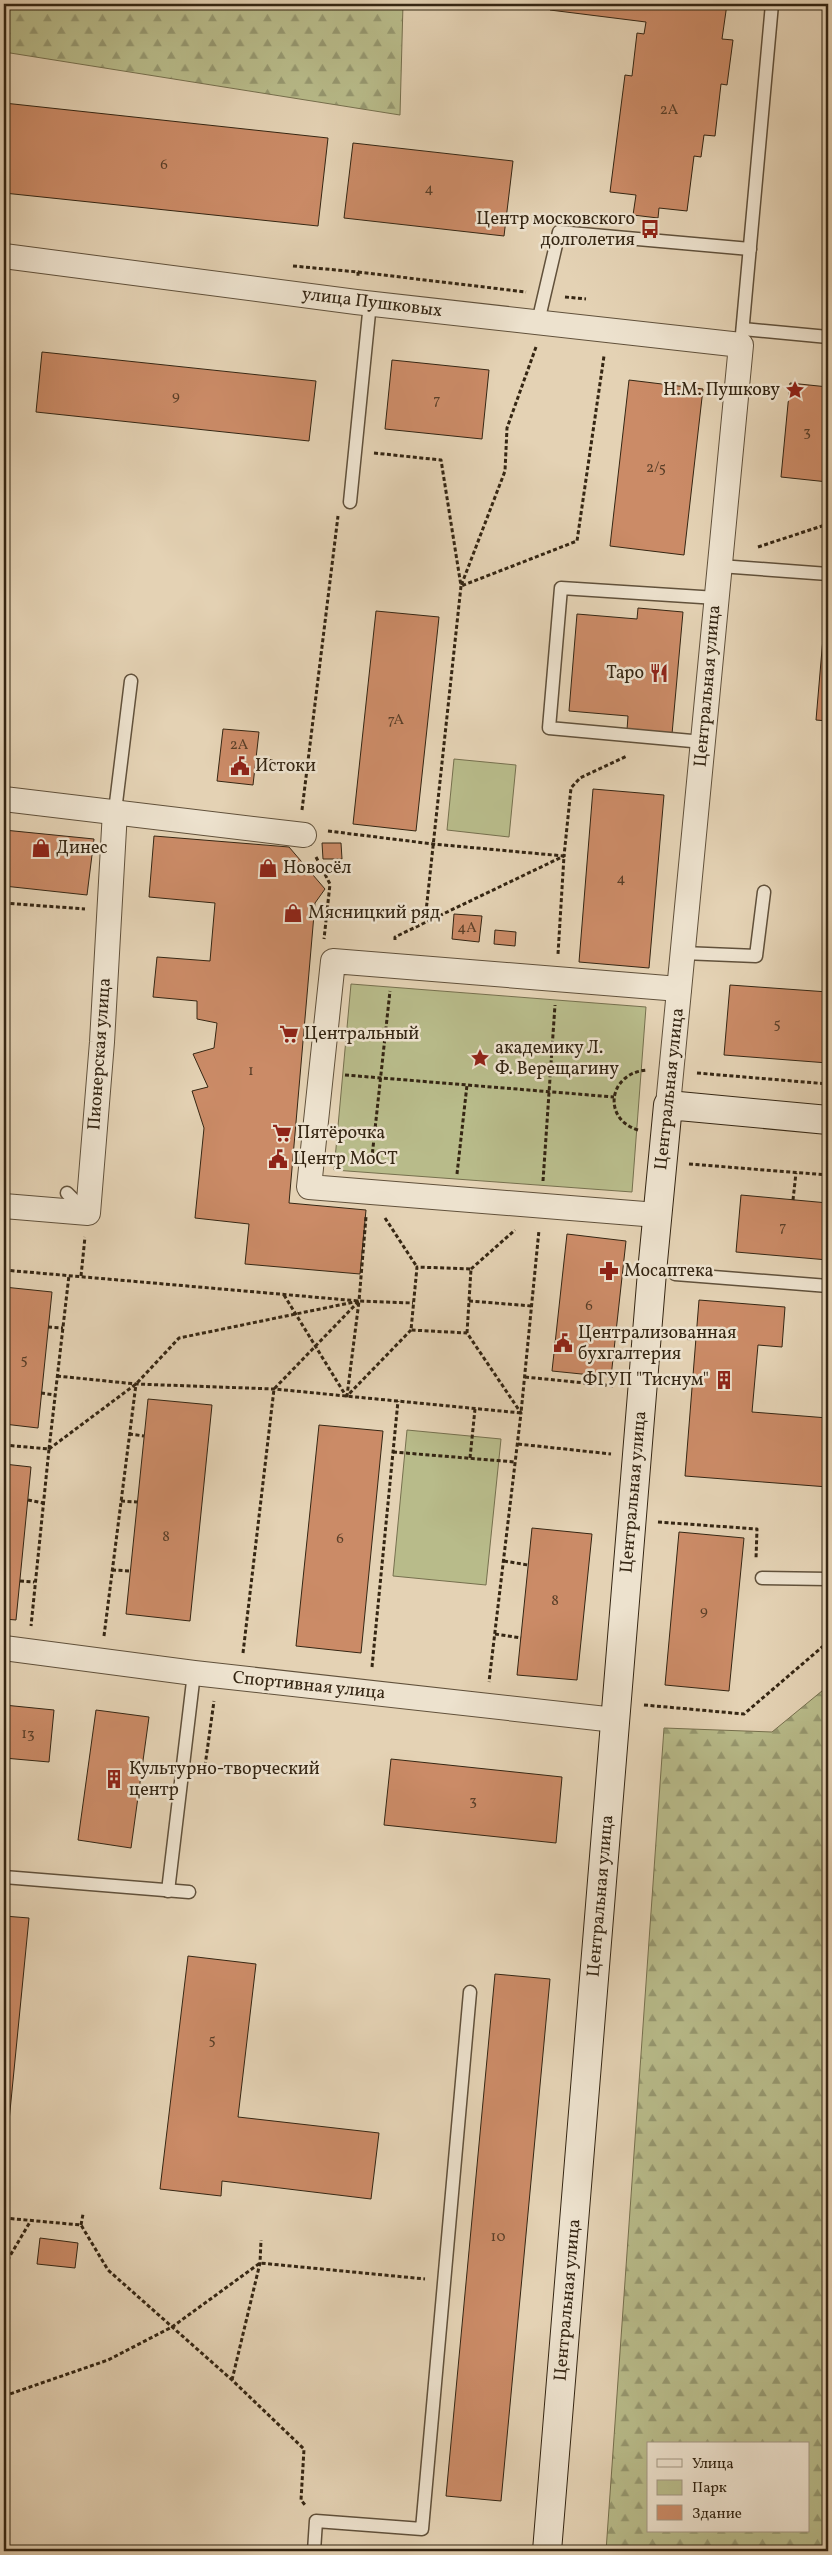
<svg xmlns="http://www.w3.org/2000/svg" width="832" height="2555" viewBox="0 0 832 2555" font-family="Vollkorn,serif">
<defs>
<pattern id="forest-firs" width="22" height="20" patternUnits="userSpaceOnUse" patternTransform="scale(1.25)"><rect width="22" height="20" fill="#b8bb8a"/><path d="M5 1l3.5 6h-7zM16 11l3.5 6h-7z" fill="#969870"/></pattern>
</defs>
<rect width="100%" height="100%" fill="#e4d2b4"/>
<filter id="stains"><feTurbulence type="fractalNoise" baseFrequency=".004" numOctaves="4"/><feColorMatrix values="0 0 0 0 .2 0 0 0 0 .09 0 0 0 0 .02 0 0 0 .5 -.17"/></filter>
<radialGradient id="worn" r=".72"><stop offset=".6" stop-color="#630" stop-opacity="0"/><stop offset="1" stop-color="#630" stop-opacity=".3"/></radialGradient>
<g fill="url(#forest-firs)" stroke="#76704e" fill-rule="evenodd">
<path d="M 4,4 L 403,4 L 400,115 L 4,52 Z"/>
<path d="M 828,1686 L 828,1881 L 824,1898 L 828,1899 L 828,2551 L 606,2551 L 664,1728 L 772,1732 ZM 648,2444 L 808,2444 L 808,2531 L 648,2531 Z"/>
</g>
<g fill="#b8bb8a" stroke="#76704e">
<path d="M 454,759 L 516,765 L 509,837 L 447,830 Z"/>
<path d="M 351,984 L 646,1007 L 632,1192 L 334,1170 Z"/>
<path d="M 407,1430 L 501,1439 L 486,1585 L 393,1576 Z"/>
</g>
<g fill="#cb8b67" stroke="#352613">
<path d="M 551,4 L 727,4 L 722,39 L 733,40 L 727,85 L 721,84 L 715,136 L 704,135 L 701,157 L 694,156 L 687,211 L 659,208 L 658,218 L 633,215 L 636,195 L 610,192 L 625,75 L 632,76 L 637,33 L 644,34 L 646,22 L 550,10 Z"/>
<path d="M 4,103 L 328,138 L 318,226 L 4,193 Z"/>
<path d="M 353,143 L 513,161 L 504,236 L 344,218 Z"/>
<path d="M 42,352 L 316,381 L 309,441 L 36,412 Z"/>
<path d="M 392,360 L 489,370 L 482,439 L 385,429 Z"/>
<path d="M 629,380 L 703,389 L 684,555 L 610,546 Z"/>
<path d="M 790,383 L 828,387 L 828,482 L 781,477 Z"/>
<path d="M 4,492 L 9,493 L 4,544 Z"/>
<path d="M 638,608 L 683,612 L 672,734 L 627,730 L 628,716 L 569,711 L 577,614 L 637,619 Z"/>
<path d="M 376,611 L 439,617 L 416,831 L 353,824 Z"/>
<path d="M 824,626 L 828,626 L 828,721 L 816,720 Z"/>
<path d="M 223,729 L 259,732 L 253,785 L 217,781 Z"/>
<path d="M 593,789 L 664,795 L 649,968 L 579,962 Z"/>
<path d="M 4,830 L 94,839 L 87,895 L 4,886 Z"/>
<path d="M 154,836 L 289,847 L 325,889 L 315,903 L 289,1203 L 366,1210 L 360,1274 L 245,1264 L 249,1224 L 195,1218 L 204,1128 L 192,1091 L 208,1087 L 193,1054 L 214,1048 L 217,1023 L 197,1019 L 197,1001 L 153,997 L 157,957 L 210,961 L 215,903 L 149,897 Z"/>
<path d="M 322,843 L 341,843 L 342,859 L 323,859 Z"/>
<path d="M 454,914 L 482,916 L 479,942 L 452,939 Z"/>
<path d="M 495,930 L 516,932 L 515,946 L 494,944 Z"/>
<path d="M 730,985 L 828,992 L 828,1063 L 724,1055 Z"/>
<path d="M 741,1195 L 828,1203 L 828,1260 L 736,1252 Z"/>
<path d="M 567,1234 L 626,1241 L 611,1377 L 552,1371 Z"/>
<path d="M 4,1287 L 52,1292 L 38,1428 L 4,1424 Z"/>
<path d="M 699,1300 L 785,1307 L 782,1347 L 758,1345 L 752,1412 L 828,1418 L 828,1487 L 685,1476 Z"/>
<path d="M 148,1399 L 212,1405 L 190,1621 L 126,1614 Z"/>
<path d="M 319,1425 L 383,1431 L 361,1653 L 296,1646 Z"/>
<path d="M 4,1464 L 31,1467 L 16,1620 L 4,1619 Z"/>
<path d="M 532,1528 L 592,1534 L 577,1680 L 517,1675 Z"/>
<path d="M 679,1532 L 744,1538 L 729,1691 L 665,1685 Z"/>
<path d="M 4,1705 L 54,1710 L 49,1762 L 4,1758 Z"/>
<path d="M 96,1710 L 149,1717 L 131,1848 L 78,1840 Z"/>
<path d="M 391,1759 L 562,1777 L 556,1843 L 384,1825 Z"/>
<path d="M 4,1916 L 29,1918 L 4,2172 Z"/>
<path d="M 188,1956 L 256,1964 L 238,2117 L 379,2133 L 371,2199 L 222,2181 L 221,2196 L 160,2189 Z"/>
<path d="M 495,1974 L 550,1979 L 501,2501 L 446,2496 Z"/>
<path d="M 40,2238 L 78,2243 L 75,2268 L 37,2264 Z"/>
</g>
<g fill="none" stroke-linecap="round" stroke-linejoin="round">
<g stroke="#61513b" stroke-width="15">
<g id="lane">
<path d="M 538,322 L 559,232 L 750,249"/>
<path d="M 743,329 L 828,337"/>
<path d="M 741,345 L 772,4"/>
<path d="M 350,502 L 370,303"/>
<path d="M 720,566 L 828,574"/>
<path d="M 703,742 L 549,728 L 561,588 L 717,598"/>
<path d="M 115,811 L 131,681"/>
<path d="M 683,953 L 756,956 L 764,892"/>
<path d="M 67,1193 L 86,1212"/>
<path d="M 675,1274 L 828,1286"/>
<path d="M 762,1578 L 828,1579"/>
<path d="M 4,1877 L 189,1892"/>
<path d="M 168,1891 L 194,1673"/>
<path d="M 314,2551 L 316,2521 L 422,2529 L 470,1992"/>
</g>
</g>
<g stroke="#61513b" stroke-width="26">
<g id="street">
<path d="M 4,256 L 356,302 L 741,345 L 668,1105"/>
<path d="M 4,799 L 304,835"/>
<path d="M 4,1206 L 88,1213 L 102,1042 L 115,811"/>
<path d="M 657,1215 L 309,1187 L 333,961 L 679,989"/>
<path d="M 4,1648 L 194,1673 L 615,1720"/>
</g>
</g>
<g stroke="#352613" stroke-width="30">
<path id="secondary" d="M 547,2551 L 652,1272 L 668,1105 L 828,1120"/>
</g>
<g stroke="#352613" stroke-width="3" stroke-dasharray="4 2.5" stroke-linecap="butt">
<path d="M 293,266 L 358,272 L 358,278"/>
<path d="M 358,272 L 526,292"/>
<path d="M 565,297 L 586,299"/>
<path d="M 536,347 L 507,428 L 505,471 L 461,586 L 577,541 L 604,356"/>
<path d="M 374,453 L 441,460 L 461,586 L 425,921"/>
<path d="M 758,547 L 828,524"/>
<path d="M 256,758 L 307,767"/>
<path d="M 302,810 L 338,516"/>
<path d="M 328,831 L 433,844 L 564,856 L 558,954"/>
<path d="M 316,857 L 330,884 L 324,939"/>
<path d="M 4,903 L 85,909"/>
<path d="M 395,940 L 395,937 L 564,856 L 571,788 L 580,778 L 627,756"/>
<path d="M 697,1073 L 828,1084"/>
<path d="M 345,1075 L 614,1097"/>
<path d="M 638,1130 C 602,1119 608,1073 647,1070"/>
<path d="M 689,1164 L 828,1175"/>
<path d="M 371,1166 L 390,991"/>
<path d="M 457,1174 L 467,1085"/>
<path d="M 543,1181 L 555,1005"/>
<path d="M 793,1200 L 796,1173"/>
<path d="M 385,1218 L 417,1267"/>
<path d="M 471,1269 L 515,1230"/>
<path d="M 4,1270 L 359,1301 L 413,1303"/>
<path d="M 81,1276 L 85,1237"/>
<path d="M 284,1295 L 346,1396"/>
<path d="M 469,1301 L 532,1306"/>
<path d="M 48,1327 L 63,1328"/>
<path d="M 467,1333 L 471,1269 L 417,1267 L 411,1330 L 467,1333 L 521,1413 L 489,1682"/>
<path d="M 674,1338 L 696,1339"/>
<path d="M 57,1376 L 136,1384 L 274,1389 L 521,1413 L 539,1230"/>
<path d="M 525,1377 L 615,1386"/>
<path d="M 41,1393 L 55,1395"/>
<path d="M 129,1434 L 144,1436"/>
<path d="M 518,1444 L 611,1454"/>
<path d="M 4,1445 L 49,1449 L 31,1626"/>
<path d="M 49,1449 L 136,1384 L 179,1338 L 359,1301 L 366,1217"/>
<path d="M 49,1449 L 69,1275"/>
<path d="M 393,1452 L 515,1462"/>
<path d="M 470,1458 L 475,1409"/>
<path d="M 28,1500 L 43,1503"/>
<path d="M 121,1501 L 137,1502"/>
<path d="M 658,1522 L 757,1529 L 756,1559"/>
<path d="M 504,1561 L 528,1565"/>
<path d="M 112,1570 L 130,1571"/>
<path d="M 20,1581 L 34,1582"/>
<path d="M 495,1634 L 521,1638"/>
<path d="M 104,1636 L 136,1384"/>
<path d="M 243,1653 L 274,1389 L 359,1301 L 347,1396 L 411,1330"/>
<path d="M 372,1667 L 398,1401"/>
<path d="M 644,1705 L 744,1714 L 828,1642"/>
<path d="M 205,1766 L 214,1701"/>
<path d="M 4,2218 L 81,2225 L 108,2270 L 232,2380 L 304,2449 L 301,2500 L 305,2505"/>
<path d="M 81,2225 L 83,2214"/>
<path d="M 4,2266 L 30,2222"/>
<path d="M 232,2380 L 260,2263 L 261,2240"/>
<path d="M 4,2396 L 108,2360 L 172,2327 L 260,2263 L 425,2279"/>
</g>
<use href="#lane" stroke="#ede2ce" stroke-width="12"/>
<use href="#street" stroke="#ede2ce" stroke-width="24"/>
<use href="#secondary" stroke="#ede2ce" stroke-width="28"/>
</g>
<defs>
<g id="bus-bare" transform="scale(1.5)"><path d="M-5-6H5V4H4V6H2V4H-2V6H-4V4H-5ZM-3.5-4V0h7V-4ZM-3.5 1.2v1.5H-2V1.2ZM2 1.2v1.5H3.5V1.2Z" fill="#8f2418" stroke="#ede2ce" stroke-width="2.5" paint-order="stroke"/></g>
<g id="sight-bare" transform="scale(1.5)"><path d="M0-6L1.8-2.2L6-1.7L2.9 1.2L3.7 5.4L0 3.3L-3.7 5.4L-2.9 1.2L-6-1.7L-1.8-2.2Z" fill="#8f2418" stroke="#ede2ce" stroke-width="2.5" paint-order="stroke"/></g>
<g id="restaurant-bare" transform="scale(1.5)"><path d="M-5-6h1v4h1v-4h1v4h1v-4h1v5L-1.5 .5V6h-2V.5L-5-1ZM5-6V6H3V1.5H1.5Q1.5-4 5-6Z" fill="#8f2418" stroke="#ede2ce" stroke-width="2.5" paint-order="stroke"/></g>
<g id="civic-bare" transform="scale(1.5)"><path d="M-.6-6.5H3V-4.5H.6V-3L4-1V1h2V6H-6V1h2V-1L-.6-3ZM-1.2 2.5V6h2.4V2.5Z" fill="#8f2418" stroke="#ede2ce" stroke-width="2.5" paint-order="stroke"/></g>
<g id="shop-bare" transform="scale(1.5)"><path d="M-5-2.5h2.3a2.7 3.5 0 0 1 5.4 0H5L5.5 6h-11ZM-1.5-2.5h3a1.5 2.3 0 0 0-3 0Z" fill="#8f2418" stroke="#ede2ce" stroke-width="2.5" paint-order="stroke"/></g>
<g id="supermarket-bare" transform="scale(1.5)"><path d="M-6-5.5h2.5l.6 2H6L4.5 2H-2.5L-4.4-4H-6ZM-1.5 3.2a1.3 1.3 0 1 0 .1 0ZM3 3.2a1.3 1.3 0 1 0 .1 0Z" fill="#8f2418" stroke="#ede2ce" stroke-width="2.5" paint-order="stroke"/></g>
<g id="pharmacy-bare" transform="scale(1.5)"><path d="M-2-6h4v4h4v4h-4v4h-4v-4h-4v-4h4Z" fill="#8f2418" stroke="#ede2ce" stroke-width="2.5" paint-order="stroke"/></g>
<g id="building-bare" transform="scale(1.5)"><path d="M-4-6H4V6H1V3H-1V6H-4ZM-2.5-4.3h1.7v1.8h-1.7ZM.8-4.3h1.7v1.8H.8ZM-2.5-1h1.7V.8h-1.7ZM.8-1h1.7V.8H.8Z" fill="#8f2418" stroke="#ede2ce" stroke-width="2.5" paint-order="stroke"/></g>
</defs>
<g fill-rule="evenodd">
<use href="#bus-bare" x="650" y="229"/>
<use href="#sight-bare" x="795" y="390"/>
<use href="#restaurant-bare" x="659" y="673"/>
<use href="#civic-bare" x="240" y="766"/>
<use href="#shop-bare" x="41" y="848"/>
<use href="#shop-bare" x="268" y="868"/>
<use href="#shop-bare" x="293" y="913"/>
<use href="#supermarket-bare" x="289" y="1034"/>
<use href="#sight-bare" x="480" y="1058"/>
<use href="#supermarket-bare" x="282" y="1133"/>
<use href="#civic-bare" x="278" y="1159"/>
<use href="#pharmacy-bare" x="609" y="1271"/>
<use href="#civic-bare" x="563" y="1343"/>
<use href="#building-bare" x="724" y="1380"/>
<use href="#building-bare" x="114" y="1779"/>
</g>
<g text-anchor="middle" dominant-baseline="central" stroke-width="5" stroke-linejoin="round" paint-order="stroke">
<g font-size="15" fill="#5a3f28">
<text x="669" y="110">2А</text>
<text x="164" y="165">6</text>
<text x="429" y="189">4</text>
<text x="176" y="396">9</text>
<text x="437" y="400">7</text>
<text x="807" y="432">3</text>
<text x="656" y="468">2/5</text>
<text x="396" y="720">7А</text>
<text x="239" y="745">2А</text>
<text x="621" y="879">4</text>
<text x="467" y="928">4А</text>
<text x="777" y="1024">5</text>
<text x="251" y="1071">1</text>
<text x="783" y="1227">7</text>
<text x="589" y="1306">6</text>
<text x="24" y="1360">5</text>
<text x="166" y="1537">8</text>
<text x="340" y="1539">6</text>
<text x="555" y="1601">8</text>
<text x="704" y="1611">9</text>
<text x="28" y="1734">13</text>
<text x="473" y="1801">3</text>
<text x="212" y="2040">5</text>
<text x="498" y="2237">10</text>
</g>
<g font-size="18" fill="#352613" stroke="#ede2ce" text-anchor="start">
<text x="635" y="219" text-anchor="end">Центр московского<tspan x="635" dy="21">долголетия</tspan></text>
<text x="780" y="390" text-anchor="end">Н.М. Пушкову</text>
<text x="644" y="673" text-anchor="end">Таро</text>
<text x="255" y="766">Истоки</text>
<text x="56" y="848">Динес</text>
<text x="283" y="868">Новосёл</text>
<text x="308" y="913">Мясницкий ряд</text>
<text x="304" y="1034">Центральный</text>
<text x="495" y="1048">академику Л.<tspan x="495" dy="21">Ф. Верещагину</tspan></text>
<text x="297" y="1133">Пятёрочка</text>
<text x="293" y="1159">Центр МоСТ</text>
<text x="624" y="1271">Мосаптека</text>
<text x="578" y="1333">Централизованная<tspan x="578" dy="21">бухгалтерия</tspan></text>
<text x="709" y="1380" text-anchor="end">ФГУП "Тиснум"</text>
<text x="129" y="1769">Культурно-творческий<tspan x="129" dy="21">центр</tspan></text>
</g>
<g font-size="18" fill="#352613" stroke="#ede2ce">
<text transform="translate(372 303) rotate(7)">улица Пушковых</text>
<text transform="translate(708 686) rotate(-85)">Центральная улица</text>
<text transform="translate(100 1054) rotate(-86)">Пионерская улица</text>
<text transform="translate(670 1089) rotate(-84)">Центральная улица</text>
<text transform="translate(634 1492) rotate(-85)">Центральная улица</text>
<text transform="translate(309 1686) rotate(6)">Спортивная улица</text>
<text transform="translate(601 1896) rotate(-85)">Центральная улица</text>
<text transform="translate(568 2300) rotate(-85)">Центральная улица</text>
</g>
</g>
<rect width="832" height="2555" fill="none" stroke="#e4d2b4" stroke-width="20"/>
<rect x="5" y="5" width="822" height="2545" fill="none" stroke="#352613" stroke-width="2.5"/>
<rect x="10" y="10" width="812" height="2535" fill="none" stroke="#352613"/>
<rect x="647" y="2442" width="162" height="90" fill="#ede2ce" stroke="#a39783"/>
<rect x="657" y="2459" width="25" height="8" fill="#ede2ce" stroke="#a39783"/>
<text x="692" y="2468" font-size="15" fill="#352613">Улица</text>
<rect x="657" y="2480" width="25" height="15" fill="#b8bb8a" stroke="#a39783"/>
<text x="692" y="2492" font-size="15" fill="#352613">Парк</text>
<rect x="657" y="2505" width="25" height="15" fill="#cb8b67" stroke="#a39783"/>
<text x="692" y="2518" font-size="15" fill="#352613">Здание</text>
<rect width="100%" height="100%" filter="url(#stains)"/>
<rect width="100%" height="100%" fill="url(#worn)"/>
</svg>
